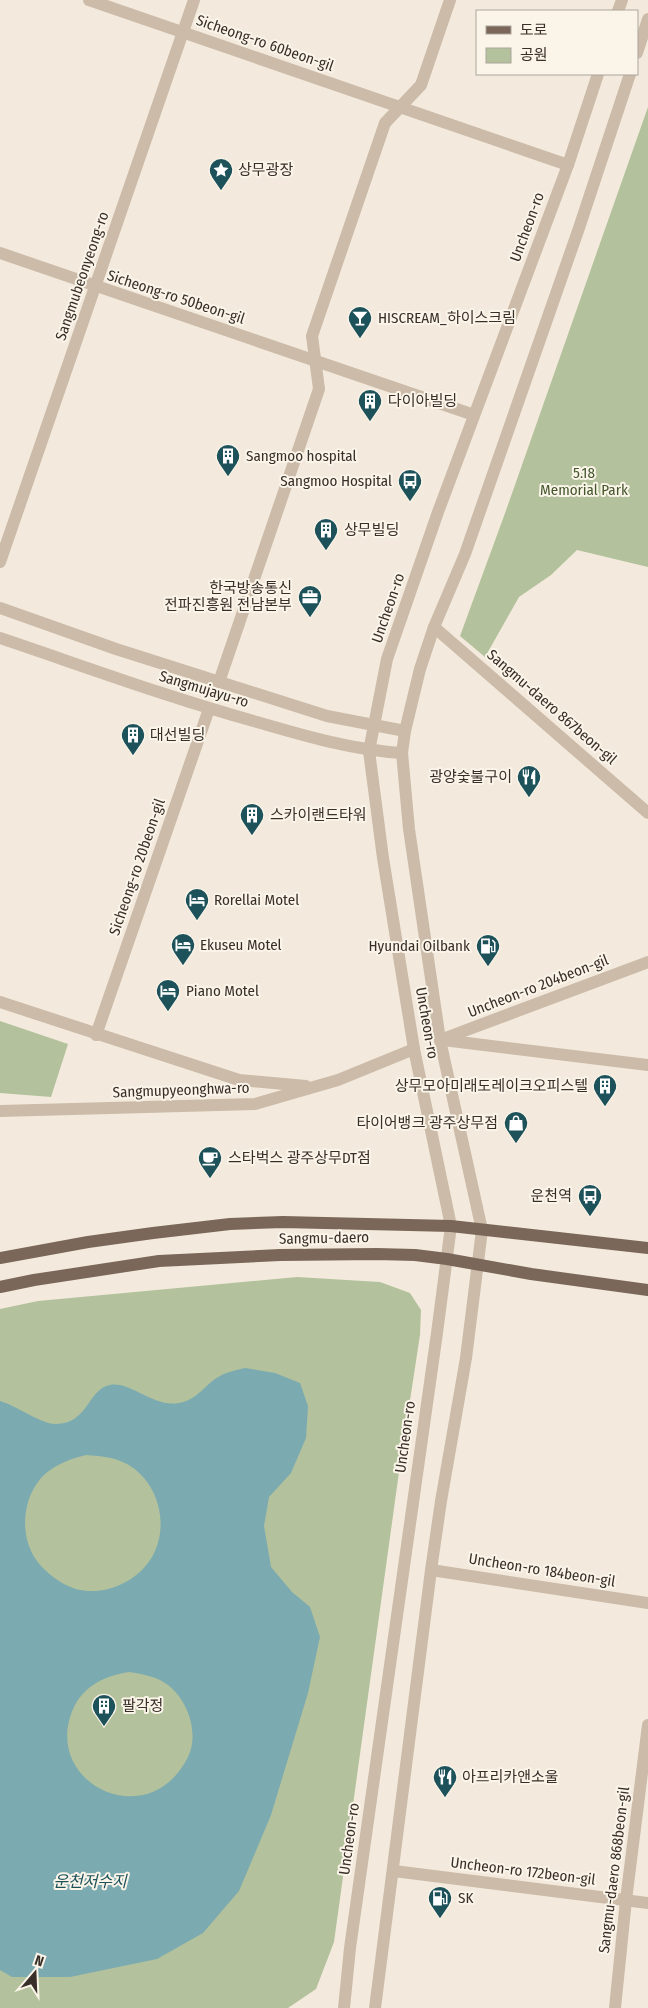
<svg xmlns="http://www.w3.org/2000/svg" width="648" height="2008" viewBox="0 0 648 2008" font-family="'Fira Sans Condensed','Noto Sans KR',sans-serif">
<rect width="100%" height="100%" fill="#f3eadd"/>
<g fill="#b3c29c">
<path d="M 648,107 L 648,567 L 577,550 L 551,575 L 519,597 L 485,657 L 460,636 L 504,516 Z"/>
<path d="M 0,1021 L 68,1044 L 51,1097 L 0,1093 Z"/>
<path d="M 297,1277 L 380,1282 L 410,1293 L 421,1310 L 420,1335 L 399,1472 L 334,1942 L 316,1989 L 288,2008 L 0,2008 L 0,1309 L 38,1301 Z"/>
</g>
<path fill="#7baab1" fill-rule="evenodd" d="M 245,1368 L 275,1373 L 300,1383 L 308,1406 L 306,1438 L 291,1473 L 269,1497 L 264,1526 L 271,1567 L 292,1592 L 310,1607 L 320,1637 L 308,1693 L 271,1815 L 239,1891 L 203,1933 L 157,1959 L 70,1977 L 12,1977 L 0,1970 L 0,1401 C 15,1405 43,1425 56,1424 C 88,1424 88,1389 110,1385 C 131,1381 153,1408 179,1403 C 198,1400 206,1383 220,1376 C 227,1372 237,1370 245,1368 ZM 86,1455 C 100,1456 114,1457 127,1464 C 159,1482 170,1526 152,1557 C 137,1583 101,1598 73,1588 C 60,1583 51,1576 42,1567 C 18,1543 20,1497 45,1474 C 58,1463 71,1459 86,1455 ZM 129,1672 C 142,1674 154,1676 165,1683 C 187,1697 200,1733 188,1757 C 148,1837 39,1782 74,1707 C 85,1685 105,1676 129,1672 Z"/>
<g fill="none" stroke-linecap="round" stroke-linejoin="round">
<g stroke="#cbbba8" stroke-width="12">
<path d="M 89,0 L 568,165"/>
<path d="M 618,11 L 622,0"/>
<path d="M 637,53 L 648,19"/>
<path d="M 0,253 L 474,415"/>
<path d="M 0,562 L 194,0"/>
<path d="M 0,608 L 116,649 L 327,716 L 405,731"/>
<path d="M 434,627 L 648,813"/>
<path d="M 0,638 C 86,667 170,698 257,722 C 305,736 353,750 402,753"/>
<path d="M 219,682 L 319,389 L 312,336 L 385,123 L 421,85 L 450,0"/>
<path d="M 0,1002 L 239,1080 L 306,1086"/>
<path d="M 96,1035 L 209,709"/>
<path d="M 440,1040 L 648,962"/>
<path d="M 443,1040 L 648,1065"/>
<path d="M 0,1111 L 255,1104 L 338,1080 L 414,1049"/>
<path d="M 431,1570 L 648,1603"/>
<path d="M 394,1871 L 648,1903"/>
<path d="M 344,2008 L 350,1948 L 437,1333 L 451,1226 L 414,1049 L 383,858 L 369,751 L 387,659 L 438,512 L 568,165 L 598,74"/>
<path d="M 375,2008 L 431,1570 L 441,1501 L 466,1358 L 482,1230 L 440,1040 L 409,829 L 402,753 L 405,731 L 420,669 L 434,627 L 465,554 L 579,228 L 630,74"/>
<path d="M 615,2008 L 626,1900 L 648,1725"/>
</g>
<g stroke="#7a6759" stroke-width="12">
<path d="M 0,1258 L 88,1242 L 153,1233 L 230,1224 L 283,1222 L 451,1226 L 648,1248"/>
<path d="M 0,1287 L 34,1280 L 159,1261 L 280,1255 L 377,1254 L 415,1255 L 447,1259 L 531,1274 L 648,1290"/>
</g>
</g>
<defs>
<g id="sight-pin" transform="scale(1.25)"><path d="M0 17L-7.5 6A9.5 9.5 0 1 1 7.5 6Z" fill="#1d525b" stroke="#faf4e9"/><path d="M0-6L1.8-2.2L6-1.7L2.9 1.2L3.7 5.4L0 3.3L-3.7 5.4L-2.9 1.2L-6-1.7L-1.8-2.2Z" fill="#fff"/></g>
<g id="bar-pin" transform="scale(1.25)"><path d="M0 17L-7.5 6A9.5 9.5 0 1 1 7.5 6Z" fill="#1d525b" stroke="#faf4e9"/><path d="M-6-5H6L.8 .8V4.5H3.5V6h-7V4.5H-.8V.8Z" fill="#fff"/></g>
<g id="building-pin" transform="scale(1.25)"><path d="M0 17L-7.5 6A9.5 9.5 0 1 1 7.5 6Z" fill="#1d525b" stroke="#faf4e9"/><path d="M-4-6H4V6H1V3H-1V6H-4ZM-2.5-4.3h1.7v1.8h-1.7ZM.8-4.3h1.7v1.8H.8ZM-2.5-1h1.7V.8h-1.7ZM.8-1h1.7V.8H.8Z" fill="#fff"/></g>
<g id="bus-pin" transform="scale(1.25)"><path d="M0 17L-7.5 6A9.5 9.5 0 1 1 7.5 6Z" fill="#1d525b" stroke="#faf4e9"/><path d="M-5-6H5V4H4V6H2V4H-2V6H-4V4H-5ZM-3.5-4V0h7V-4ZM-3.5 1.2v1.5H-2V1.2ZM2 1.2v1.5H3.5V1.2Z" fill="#fff"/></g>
<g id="office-pin" transform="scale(1.25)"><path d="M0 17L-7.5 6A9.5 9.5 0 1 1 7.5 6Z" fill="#1d525b" stroke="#faf4e9"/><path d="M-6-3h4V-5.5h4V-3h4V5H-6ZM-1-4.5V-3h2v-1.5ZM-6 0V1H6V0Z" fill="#fff"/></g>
<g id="restaurant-pin" transform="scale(1.25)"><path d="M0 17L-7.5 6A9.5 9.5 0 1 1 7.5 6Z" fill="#1d525b" stroke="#faf4e9"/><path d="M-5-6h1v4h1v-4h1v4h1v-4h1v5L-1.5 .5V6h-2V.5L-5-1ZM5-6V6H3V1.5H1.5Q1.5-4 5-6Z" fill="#fff"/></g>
<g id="hotel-pin" transform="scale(1.25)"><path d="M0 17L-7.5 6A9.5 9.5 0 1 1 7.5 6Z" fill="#1d525b" stroke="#faf4e9"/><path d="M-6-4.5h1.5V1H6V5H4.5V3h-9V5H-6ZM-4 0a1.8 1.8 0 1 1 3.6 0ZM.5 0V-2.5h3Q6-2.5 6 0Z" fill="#fff"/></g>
<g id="fuel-pin" transform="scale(1.25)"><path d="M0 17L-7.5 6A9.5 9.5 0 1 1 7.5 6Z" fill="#1d525b" stroke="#faf4e9"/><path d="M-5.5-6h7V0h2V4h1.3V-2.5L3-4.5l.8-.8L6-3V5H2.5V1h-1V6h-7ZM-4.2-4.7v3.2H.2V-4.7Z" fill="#fff"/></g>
<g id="shop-pin" transform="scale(1.25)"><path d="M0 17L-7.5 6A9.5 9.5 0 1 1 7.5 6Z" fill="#1d525b" stroke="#faf4e9"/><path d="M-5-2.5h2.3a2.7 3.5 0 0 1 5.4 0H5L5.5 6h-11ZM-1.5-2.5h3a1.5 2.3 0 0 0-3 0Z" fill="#fff"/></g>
<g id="cafe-pin" transform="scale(1.25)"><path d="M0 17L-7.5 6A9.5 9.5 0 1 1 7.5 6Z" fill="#1d525b" stroke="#faf4e9"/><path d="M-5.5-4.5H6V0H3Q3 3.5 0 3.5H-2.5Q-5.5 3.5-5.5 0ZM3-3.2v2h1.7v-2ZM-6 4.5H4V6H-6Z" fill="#fff"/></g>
</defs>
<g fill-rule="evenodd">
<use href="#sight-pin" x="221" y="170"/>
<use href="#bar-pin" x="360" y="318"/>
<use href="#building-pin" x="370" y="401"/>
<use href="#building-pin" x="228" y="456"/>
<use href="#bus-pin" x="410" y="481"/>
<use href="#building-pin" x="326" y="530"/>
<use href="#office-pin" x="310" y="597"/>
<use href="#building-pin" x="133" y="735"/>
<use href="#restaurant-pin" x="529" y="777"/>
<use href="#building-pin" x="252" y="815"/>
<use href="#hotel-pin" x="197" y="900"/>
<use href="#hotel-pin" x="183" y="945"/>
<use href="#fuel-pin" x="488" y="946"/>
<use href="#hotel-pin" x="168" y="991"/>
<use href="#building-pin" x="605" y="1086"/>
<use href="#shop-pin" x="516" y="1123"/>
<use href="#cafe-pin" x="210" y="1158"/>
<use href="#bus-pin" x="590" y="1196"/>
<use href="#building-pin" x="104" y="1706"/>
<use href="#restaurant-pin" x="445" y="1777"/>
<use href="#fuel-pin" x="440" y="1898"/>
</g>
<g text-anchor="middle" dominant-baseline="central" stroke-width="4" stroke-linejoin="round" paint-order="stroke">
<g font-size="15" fill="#382f29" stroke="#faf4e9">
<text transform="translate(265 43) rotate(19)">Sicheong-ro 60beon-gil</text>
<text transform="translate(527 227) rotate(-70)">Uncheon-ro</text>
<text transform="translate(82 276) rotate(-71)">Sangmubeonyeong-ro</text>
<text transform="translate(176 297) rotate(18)">Sicheong-ro 50beon-gil</text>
<text transform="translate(388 608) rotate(-71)">Uncheon-ro</text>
<text transform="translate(204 689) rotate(17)">Sangmujayu-ro</text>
<text transform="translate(552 707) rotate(41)">Sangmu-daero 867beon-gil</text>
<text transform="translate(137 867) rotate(-71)">Sicheong-ro 20beon-gil</text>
<text transform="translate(538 986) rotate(-21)">Uncheon-ro 204beon-gil</text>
<text transform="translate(427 1023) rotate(80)">Uncheon-ro</text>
<text transform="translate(181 1090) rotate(-2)">Sangmupyeonghwa-ro</text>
<text transform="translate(324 1238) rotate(-1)">Sangmu-daero</text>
<text transform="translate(405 1437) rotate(-82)">Uncheon-ro</text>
<text transform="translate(542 1570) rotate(9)">Uncheon-ro 184beon-gil</text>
<text transform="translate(349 1839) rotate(-82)">Uncheon-ro</text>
<text transform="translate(614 1870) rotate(-83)">Sangmu-daero 868beon-gil</text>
<text transform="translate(523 1871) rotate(7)">Uncheon-ro 172beon-gil</text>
</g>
<g font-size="15" fill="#382f29" stroke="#faf4e9" text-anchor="start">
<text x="238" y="170">상무광장</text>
<text x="378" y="318">HISCREAM_하이스크림</text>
<text x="388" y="401">다이아빌딩</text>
<text x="246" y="456">Sangmoo hospital</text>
<text x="392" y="481" text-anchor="end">Sangmoo Hospital</text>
<text x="344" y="530">상무빌딩</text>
<text x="292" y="588" text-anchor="end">한국방송통신<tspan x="292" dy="17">전파진흥원 전남본부</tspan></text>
<text x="150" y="735">대선빌딩</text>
<text x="512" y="777" text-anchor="end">광양숯불구이</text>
<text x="270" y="815">스카이랜드타워</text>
<text x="214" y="900">Rorellai Motel</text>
<text x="200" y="945">Ekuseu Motel</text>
<text x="470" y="946" text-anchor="end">Hyundai Oilbank</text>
<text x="186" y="991">Piano Motel</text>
<text x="588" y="1086" text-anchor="end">상무모아미래도레이크오피스텔</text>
<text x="498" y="1123" text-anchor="end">타이어뱅크 광주상무점</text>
<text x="228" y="1158">스타벅스 광주상무DT점</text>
<text x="572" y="1196" text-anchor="end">운천역</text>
<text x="122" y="1706">팔각정</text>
<text x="462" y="1777">아프리카앤소울</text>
<text x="458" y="1898">SK</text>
</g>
<g font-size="15" fill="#44572c" stroke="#faf4e9">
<text x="584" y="473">5.18<tspan x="584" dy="17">Memorial Park</tspan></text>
</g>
<g font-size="16" font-style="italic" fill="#1d525b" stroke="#faf4e9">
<text x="90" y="1881">운천저수지</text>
</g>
</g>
<rect x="476" y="10" width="162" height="65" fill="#faf4e9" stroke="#aca59c"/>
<rect x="486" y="26" width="25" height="8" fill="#7a6759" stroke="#aca59c"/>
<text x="520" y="35" font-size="15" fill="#382f29">도로</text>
<rect x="486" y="48" width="25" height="15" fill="#b3c29c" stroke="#aca59c"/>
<text x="520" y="60" font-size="15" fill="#382f29">공원</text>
<g transform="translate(35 1973) rotate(19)" stroke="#faf4e9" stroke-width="4" paint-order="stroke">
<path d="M0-4L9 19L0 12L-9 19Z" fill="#382f29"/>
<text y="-8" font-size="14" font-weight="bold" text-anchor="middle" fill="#382f29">N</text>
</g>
</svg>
